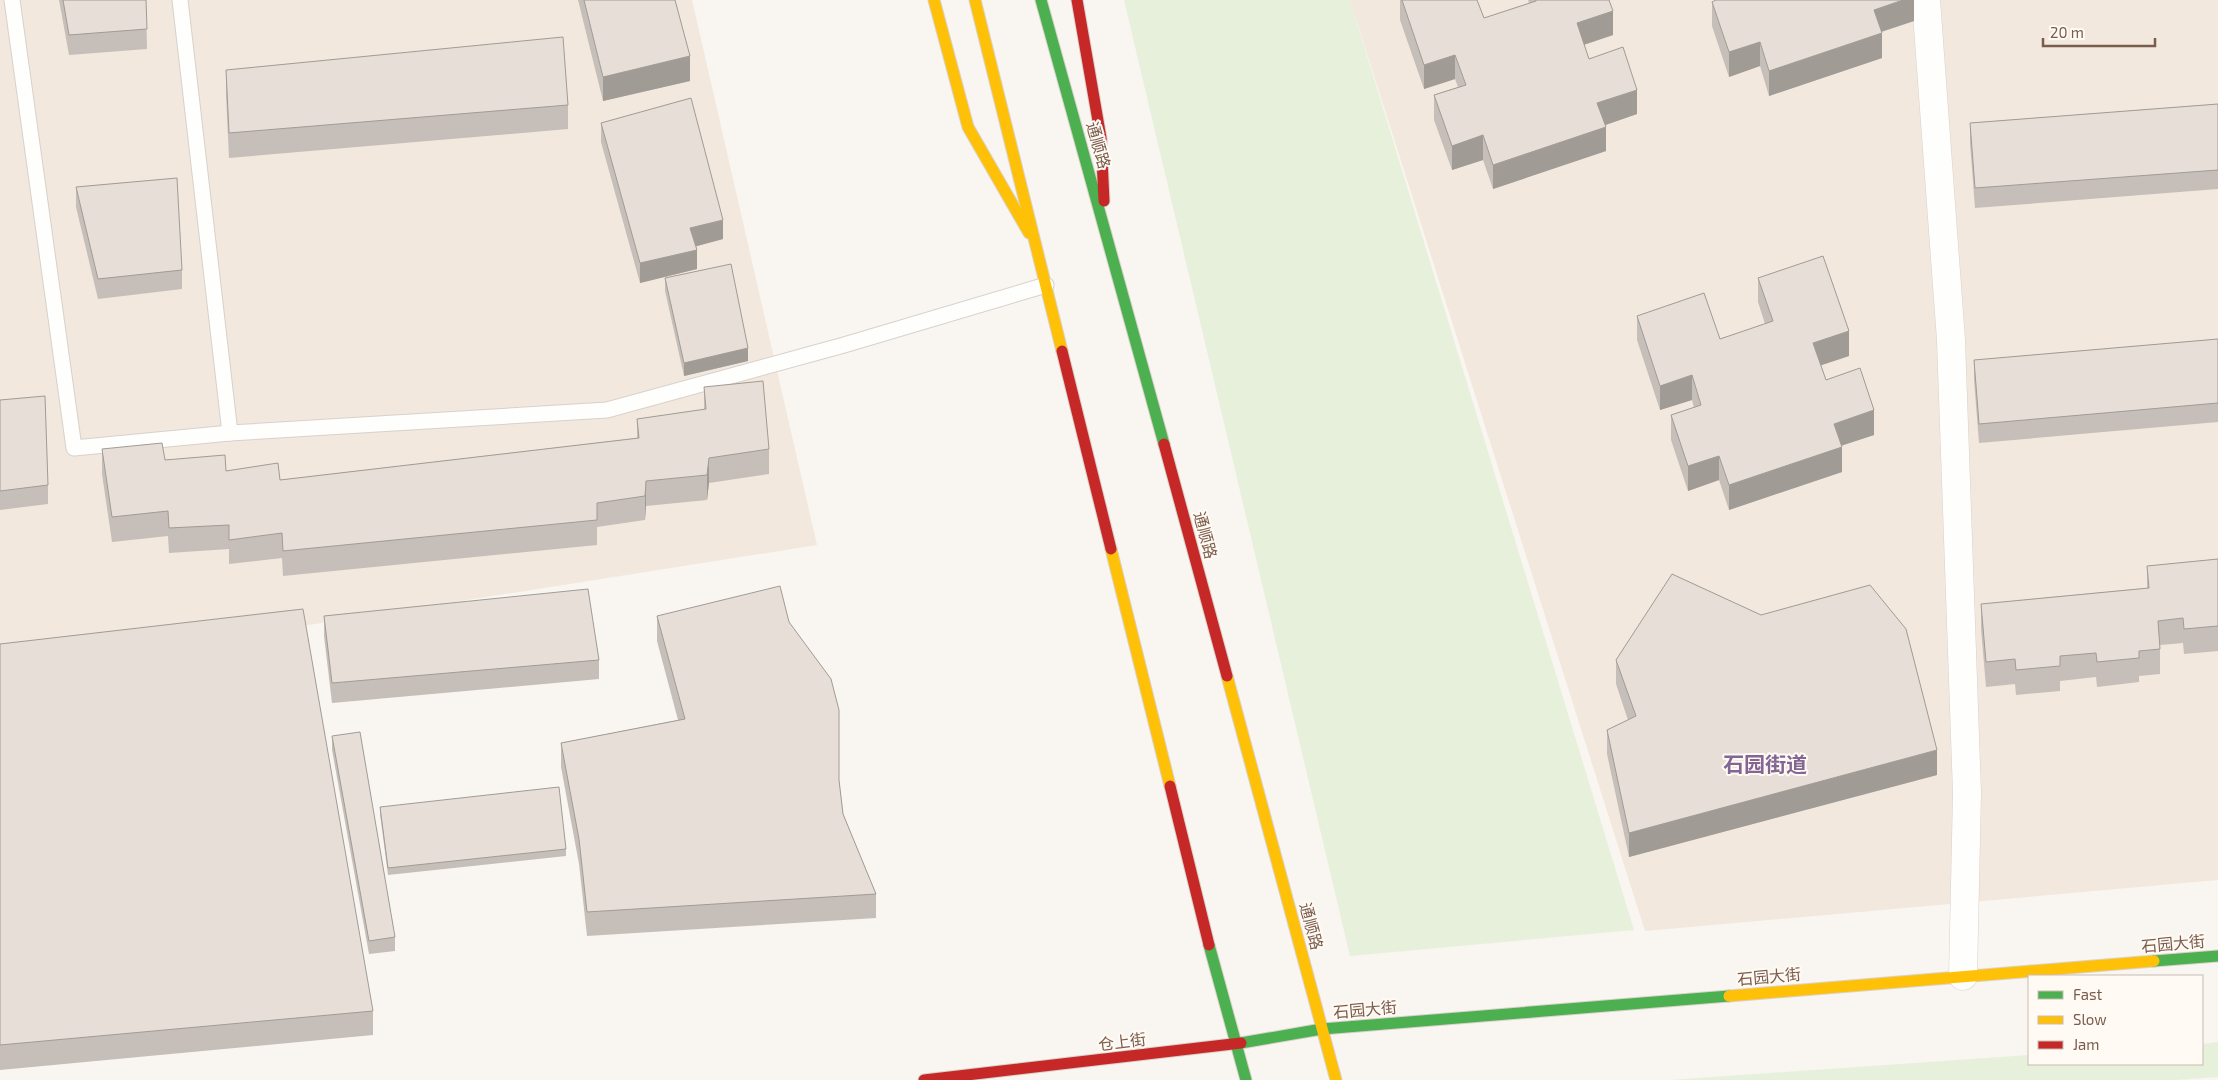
<svg xmlns="http://www.w3.org/2000/svg" width="2218" height="1080" viewBox="0 0 2218 1080" font-family="'Exo 2','Noto Sans SC',sans-serif">
<rect width="100%" height="100%" fill="#f9f5f0"/>
<g fill="#f2e8de">
<path d="M 0,0 L 692,0 L 817,545 L 296,627 L 0,659 Z"/>
<path d="M 1350,0 L 2218,0 L 2218,880 L 1645,931 Z"/>
</g>
<g fill="#e7f0db">
<path d="M 1124,0 L 1350,0 L 1634,930 L 1350,956 Z"/>
<path d="M 2218,1042 L 2218,1077 L 2176,1080 L 1670,1080 L 2029,1055 L 2029,1064 L 2202,1064 L 2202,1044 Z"/>
</g>
<g fill="none" stroke-linecap="round" stroke-linejoin="round">
<g stroke="#d7d1cb" stroke-width="17">
<g id="lane">
<path d="M 12,0 L 74,448 L 230,433 L 607,410 L 844,345 L 1046,285"/>
<path d="M 180,0 L 230,433"/>
</g>
</g>
<g stroke="#d7d1cb" stroke-width="29">
<path id="street" d="M 1926,0 L 1951,340 L 1967,793 L 1963,976"/>
</g>
<g stroke="#d9d2cb" stroke-width="13">
<g id="fast">
<path d="M 1041,0 L 1164,444"/>
<path d="M 1209,945 L 1246,1080"/>
<path d="M 2154,961 L 2218,956"/>
<path d="M 1241,1043 L 1322,1029 L 1729,996"/>
</g>
</g>
<g stroke="#d9d2cb" stroke-width="13">
<g id="slow">
<path d="M 934,0 L 968,127 L 1029,233"/>
<path d="M 975,0 L 1062,351"/>
<path d="M 1111,549 L 1170,786"/>
<path d="M 1227,676 L 1336,1080"/>
<path d="M 1729,996 L 2154,961"/>
</g>
</g>
<g stroke="#d9d2cb" stroke-width="13">
<g id="jam">
<path d="M 1077,0 L 1101,138 L 1104,201"/>
<path d="M 1062,351 L 1111,549"/>
<path d="M 1164,444 L 1227,676"/>
<path d="M 1170,786 L 1209,945"/>
<path d="M 924,1080 L 1241,1043"/>
</g>
</g>
<use href="#lane" stroke="#fefefd" stroke-width="15"/>
<use href="#street" stroke="#fefefd" stroke-width="28"/>
<use href="#fast" stroke="#4caf50" stroke-width="11"/>
<use href="#slow" stroke="#ffc107" stroke-width="11"/>
<use href="#jam" stroke="#c62828" stroke-width="11"/>
</g>
<g fill="#c6bfb9">
<path d="M 59,0 L 146,0 L 147,49 L 69,55 Z"/>
<path d="M 578,0 L 675,0 L 690,81 L 603,101 Z"/>
<path d="M 1400,0 L 1477,0 L 1484,18 L 1529,3 L 1528,0 L 1609,0 L 1613,35 L 1584,45 L 1589,59 L 1637,114 L 1605,125 L 1606,151 L 1493,189 L 1483,160 L 1452,170 L 1434,120 L 1434,95 L 1458,87 L 1455,79 L 1424,89 L 1400,20 Z"/>
<path d="M 1914,0 L 1914,21 L 1882,32 L 1882,58 L 1769,96 L 1760,66 L 1729,77 L 1712,26 L 1712,2 Z"/>
<path d="M 226,70 L 568,105 L 568,129 L 229,158 L 226,95 Z"/>
<path d="M 2218,104 L 2218,189 L 1975,208 L 1970,143 L 1970,123 Z"/>
<path d="M 601,123 L 723,239 L 696,246 L 697,269 L 640,283 L 601,142 Z"/>
<path d="M 76,187 L 182,270 L 182,289 L 98,299 L 76,207 Z"/>
<path d="M 665,278 L 748,361 L 684,376 L 665,291 Z"/>
<path d="M 1758,278 L 1849,356 L 1821,365 L 1826,380 L 1874,435 L 1841,446 L 1842,472 L 1729,510 L 1719,480 L 1688,491 L 1671,440 L 1671,415 L 1694,408 L 1692,400 L 1660,410 L 1637,340 L 1637,316 L 1720,339 L 1765,324 L 1758,302 Z"/>
<path d="M 2218,339 L 2218,422 L 1979,443 L 1974,380 L 1974,360 Z"/>
<path d="M 704,387 L 769,449 L 769,474 L 709,483 L 707,500 L 646,506 L 645,520 L 597,527 L 597,545 L 283,576 L 282,558 L 229,564 L 229,549 L 169,553 L 168,536 L 112,542 L 102,474 L 102,449 L 226,471 L 280,480 L 637,438 L 637,419 L 704,410 Z"/>
<path d="M 0,400 L 48,485 L 48,504 L 0,510 Z"/>
<path d="M 2218,559 L 2218,651 L 2184,654 L 2183,643 L 2160,645 L 2160,674 L 2139,676 L 2139,682 L 2097,687 L 2096,677 L 2060,681 L 2060,691 L 2016,695 L 2015,684 L 1986,687 L 1981,629 L 1981,604 L 2147,588 L 2147,566 Z"/>
<path d="M 324,616 L 599,660 L 599,679 L 332,703 L 324,636 Z"/>
<path d="M 657,616 L 789,622 L 839,780 L 843,814 L 876,894 L 876,918 L 587,936 L 579,864 L 561,767 L 561,743 L 678,720 L 657,641 Z"/>
<path d="M 0,644 L 373,1011 L 373,1035 L 0,1070 Z"/>
<path d="M 1616,660 L 1937,775 L 1629,857 L 1607,754 L 1607,730 L 1628,720 L 1616,684 Z"/>
<path d="M 332,736 L 395,937 L 395,951 L 369,954 L 332,750 Z"/>
<path d="M 380,807 L 566,849 L 566,856 L 388,875 L 380,814 Z"/>
</g>
<g fill="#a19b96">
<path d="M 1903,0 L 1914,0 L 1914,21 L 1874,34 L 1874,10 Z"/>
<path d="M 1613,11 L 1613,35 L 1577,47 L 1577,23 Z"/>
<path d="M 1882,33 L 1882,58 L 1769,96 L 1769,71 Z"/>
<path d="M 1760,42 L 1760,66 L 1729,77 L 1729,52 Z"/>
<path d="M 1455,55 L 1455,79 L 1424,89 L 1424,65 Z"/>
<path d="M 690,56 L 690,81 L 603,101 L 603,77 Z"/>
<path d="M 1637,90 L 1637,114 L 1597,128 L 1597,103 Z"/>
<path d="M 1606,127 L 1606,151 L 1493,189 L 1493,165 Z"/>
<path d="M 1483,135 L 1483,160 L 1452,170 L 1452,146 Z"/>
<path d="M 723,220 L 723,239 L 690,248 L 690,228 Z"/>
<path d="M 697,250 L 697,269 L 640,283 L 640,263 Z"/>
<path d="M 1849,331 L 1849,356 L 1813,368 L 1813,343 Z"/>
<path d="M 748,348 L 748,361 L 684,376 L 684,363 Z"/>
<path d="M 1692,375 L 1692,400 L 1660,410 L 1660,386 Z"/>
<path d="M 1874,410 L 1874,435 L 1834,448 L 1834,424 Z"/>
<path d="M 1842,447 L 1842,472 L 1729,510 L 1729,485 Z"/>
<path d="M 1719,456 L 1719,480 L 1688,491 L 1688,466 Z"/>
<path d="M 709,458 L 709,483 L 707,500 L 707,475 Z"/>
<path d="M 646,481 L 646,506 L 645,520 L 645,496 Z"/>
<path d="M 1937,750 L 1937,775 L 1629,857 L 1629,833 Z"/>
</g>
<g fill="#e6ded7" stroke="#a19b96">
<path d="M 63,0 L 146,0 L 147,29 L 69,35 Z"/>
<path d="M 584,0 L 675,0 L 690,56 L 603,77 Z"/>
<path d="M 1402,0 L 1477,0 L 1484,18 L 1536,1 L 1536,0 L 1609,0 L 1613,11 L 1577,23 L 1589,59 L 1623,47 L 1637,90 L 1597,103 L 1606,127 L 1493,165 L 1483,135 L 1452,146 L 1434,95 L 1466,85 L 1455,55 L 1424,65 Z"/>
<path d="M 1716,0 L 1903,0 L 1874,10 L 1882,33 L 1769,71 L 1760,42 L 1729,52 L 1712,2 Z"/>
<path d="M 563,37 L 568,105 L 229,133 L 226,70 Z"/>
<path d="M 691,98 L 723,220 L 690,228 L 697,250 L 640,263 L 601,123 Z"/>
<path d="M 2218,104 L 2218,170 L 1975,188 L 1970,123 Z"/>
<path d="M 177,178 L 182,270 L 98,279 L 76,187 Z"/>
<path d="M 1823,256 L 1849,331 L 1813,343 L 1826,380 L 1860,368 L 1874,410 L 1834,424 L 1842,447 L 1729,485 L 1719,456 L 1688,466 L 1671,415 L 1701,405 L 1692,375 L 1660,386 L 1637,316 L 1704,293 L 1720,339 L 1773,321 L 1758,278 Z"/>
<path d="M 731,264 L 748,348 L 684,363 L 665,278 Z"/>
<path d="M 2218,339 L 2218,403 L 1979,424 L 1974,360 Z"/>
<path d="M 763,381 L 769,449 L 709,458 L 707,475 L 646,481 L 645,496 L 597,503 L 597,520 L 283,551 L 282,533 L 229,540 L 229,525 L 169,528 L 168,511 L 112,517 L 102,449 L 162,443 L 165,460 L 225,455 L 226,471 L 278,463 L 280,480 L 639,438 L 637,419 L 706,409 L 704,387 Z"/>
<path d="M 45,396 L 48,485 L 0,491 L 0,400 Z"/>
<path d="M 2218,559 L 2218,626 L 2184,629 L 2183,618 L 2158,621 L 2160,649 L 2139,651 L 2139,658 L 2097,662 L 2096,653 L 2060,656 L 2060,666 L 2016,670 L 2015,659 L 1986,662 L 1981,604 L 2149,588 L 2147,566 Z"/>
<path d="M 1672,574 L 1761,615 L 1870,585 L 1906,629 L 1937,750 L 1629,833 L 1607,730 L 1636,716 L 1616,660 Z"/>
<path d="M 780,586 L 789,622 L 831,679 L 839,710 L 839,780 L 843,814 L 876,894 L 587,912 L 579,839 L 561,743 L 685,719 L 657,616 Z"/>
<path d="M 588,589 L 599,660 L 332,683 L 324,616 Z"/>
<path d="M 303,609 L 373,1011 L 0,1045 L 0,644 Z"/>
<path d="M 360,732 L 395,937 L 369,941 L 332,736 Z"/>
<path d="M 559,787 L 566,849 L 388,868 L 380,807 Z"/>
</g>
<g text-anchor="middle" dominant-baseline="central" stroke-width="4" stroke-linejoin="round" paint-order="stroke">
<g font-size="16" fill="#7a5c4d" stroke="#fffaf3">
<text transform="translate(1099 145) rotate(74)">通顺路</text>
<text transform="translate(1206 535) rotate(75)">通顺路</text>
<text transform="translate(1312 926) rotate(75)">通顺路</text>
<text transform="translate(2173 943) rotate(-5)">石园大街</text>
<text transform="translate(1769 976) rotate(-5)">石园大街</text>
<text transform="translate(1365 1009) rotate(-5)">石园大街</text>
<text transform="translate(1122 1041) rotate(-7)">仓上街</text>
</g>
<g font-size="21" font-weight="bold" fill="#846695" stroke="#fffaf3">
<text x="1765" y="763">石园街道</text>
</g>
</g>
<rect x="2028" y="975" width="175" height="90" fill="#fffaf3" stroke="#cabbb1"/>
<rect x="2038" y="991" width="25" height="8" fill="#4caf50" stroke="#cabbb1"/>
<text x="2073" y="1000" font-size="15" fill="#7a5c4d">Fast</text>
<rect x="2038" y="1016" width="25" height="8" fill="#ffc107" stroke="#cabbb1"/>
<text x="2073" y="1025" font-size="15" fill="#7a5c4d">Slow</text>
<rect x="2038" y="1041" width="25" height="8" fill="#c62828" stroke="#cabbb1"/>
<text x="2073" y="1050" font-size="15" fill="#7a5c4d">Jam</text>
<path d="M2043 38v8h112v-8" fill="none" stroke="#7a5c4d" stroke-width="2.5"/>
<text x="2050" y="38" font-size="15" fill="#7a5c4d" stroke="#fffaf3" stroke-width="4" paint-order="stroke">20 m</text>
</svg>
